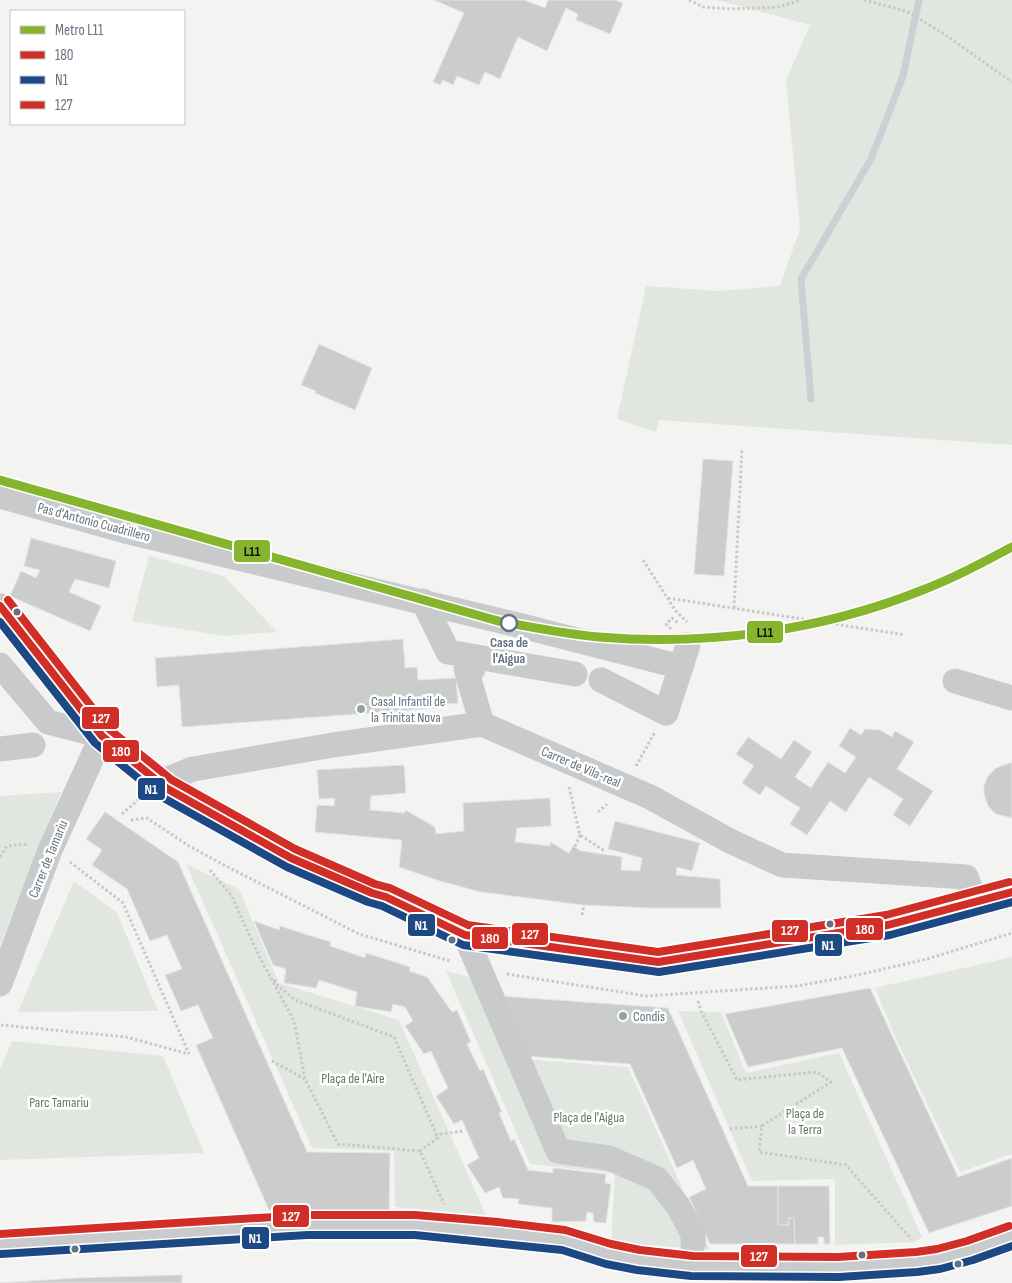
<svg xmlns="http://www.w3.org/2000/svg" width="1012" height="1283" viewBox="0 0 1012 1283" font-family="'Sofia Sans Condensed',sans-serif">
<rect width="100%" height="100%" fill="#f3f4f2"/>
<g fill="#e2e6e1">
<path d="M 717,0 L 1012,0 L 1012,445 L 659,420 L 656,432 L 617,419 L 646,286 L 719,291 L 780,286 L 800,229 L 786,80 L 810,25 Z"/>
<path d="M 149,556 L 224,576 L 277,632 L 224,636 L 132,621 Z"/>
<path d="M 61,792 L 0,945 L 0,796 Z"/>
<path d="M 186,864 L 239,889 L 279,983 L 399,1020 L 486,1215 L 395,1207 L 394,1151 L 312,1148 Z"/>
<path d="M 74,881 L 117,913 L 158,1011 L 18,1012 Z"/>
<path d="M 1012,957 L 1012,1154 L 960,1172 L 897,1041 L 875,988 Z"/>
<path d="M 446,971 L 493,983 L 523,1059 L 628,1067 L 710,1250 L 611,1242 L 615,1173 L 530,1164 Z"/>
<path d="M 678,1011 L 721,1012 L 746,1073 L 839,1053 L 922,1237 L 914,1242 L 835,1245 L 835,1179 L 752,1181 Z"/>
<path d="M 12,1041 L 163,1056 L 204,1153 L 0,1160 L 0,1069 Z"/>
</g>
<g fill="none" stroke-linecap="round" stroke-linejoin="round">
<path stroke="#cad1d4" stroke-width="7" d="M 811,399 L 801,279 L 871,159 L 903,76 L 919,0"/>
</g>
<g fill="#cbcdcd" stroke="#e2e3e2">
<path d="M 434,0 L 524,0 L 545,8 L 548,0 L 614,0 L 623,3 L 610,34 L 576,20 L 578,14 L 566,8 L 547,51 L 518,37 L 500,79 L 485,72 L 479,85 L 457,76 L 453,85 L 443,80 L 440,85 L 433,82 L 464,13 Z"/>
<path d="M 319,344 L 372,368 L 355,410 L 315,393 L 316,391 L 301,385 Z"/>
<path d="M 703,459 L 733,461 L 724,576 L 694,574 Z"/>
<path d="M 31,538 L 116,561 L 109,588 L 75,579 L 69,592 L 101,606 L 90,631 L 10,596 L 21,571 L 36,578 L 40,570 L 24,566 Z"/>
<path d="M 403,639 L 405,668 L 417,667 L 418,680 L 456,678 L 458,703 L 437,705 L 438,708 L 182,727 L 179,685 L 157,687 L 155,658 Z"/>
<path d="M 850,728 L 861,735 L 865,729 L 880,730 L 892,737 L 895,731 L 914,742 L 897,769 L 933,791 L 910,826 L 893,815 L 903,799 L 869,777 L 846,812 L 830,801 L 807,835 L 790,824 L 800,808 L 766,786 L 760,795 L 742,783 L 754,766 L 736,754 L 748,737 L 781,759 L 794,740 L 812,752 L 795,777 L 811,788 L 828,762 L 845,773 L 856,757 L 839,746 Z"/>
<path d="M 1010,763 L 1012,763 L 1012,818 L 996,814 L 988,806 L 984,794 L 984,786 L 988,776 L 996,768 Z"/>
<path d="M 404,765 L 406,793 L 371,796 L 370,810 L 405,813 L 405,810 L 435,827 L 436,834 L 464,831 L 463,803 L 550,798 L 551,826 L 517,828 L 515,842 L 550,846 L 550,842 L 569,853 L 573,846 L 581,851 L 622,857 L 621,870 L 640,871 L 642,858 L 608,849 L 615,821 L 700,843 L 692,871 L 677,867 L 676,875 L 720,879 L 721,908 L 651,908 L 584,905 L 481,892 L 440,881 L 399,867 L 402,840 L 315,832 L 317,805 L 334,806 L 335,798 L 319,799 L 317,770 Z"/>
<path d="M 105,812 L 178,862 L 307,1152 L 390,1153 L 389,1211 L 269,1210 L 196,1045 L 213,1038 L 205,1021 L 198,1005 L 181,1011 L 165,975 L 182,969 L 167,935 L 150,941 L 127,889 L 92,865 L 102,850 L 86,839 Z"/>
<path d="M 254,921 L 279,930 L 280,926 L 314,937 L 331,942 L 330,946 L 365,958 L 366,953 L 410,967 L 409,971 L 427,977 L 452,1012 L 457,1010 L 471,1042 L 467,1044 L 480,1071 L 483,1069 L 502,1112 L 499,1113 L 511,1141 L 514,1139 L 528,1170 L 553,1173 L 553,1168 L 606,1174 L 605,1183 L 611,1184 L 606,1223 L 594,1222 L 593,1213 L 587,1212 L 586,1221 L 552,1222 L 552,1208 L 518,1204 L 519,1199 L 503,1198 L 499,1187 L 485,1193 L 467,1165 L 479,1158 L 462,1120 L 454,1124 L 436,1096 L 448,1088 L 431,1051 L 424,1054 L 405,1026 L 413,1021 L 405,1007 L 393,1004 L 391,1012 L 355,1006 L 357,992 L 319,980 L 316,988 L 284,983 L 286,969 L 273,965 Z"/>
<path d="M 870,988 L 958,1177 L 1012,1158 L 1012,1206 L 929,1233 L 842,1048 L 748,1067 L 725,1014 Z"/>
<path d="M 499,996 L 668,1008 L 748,1186 L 778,1186 L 778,1225 L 789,1225 L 788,1218 L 794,1218 L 795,1244 L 710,1244 L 689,1197 L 706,1189 L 693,1160 L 677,1168 L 630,1064 L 525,1056 Z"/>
<path d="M 778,1186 L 829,1186 L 830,1244 L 824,1244 L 824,1237 L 818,1237 L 818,1244 L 795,1244 L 794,1218 L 788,1218 L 789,1225 L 778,1225 Z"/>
<path d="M 182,1275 L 182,1283 L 0,1283 L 77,1278 Z"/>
</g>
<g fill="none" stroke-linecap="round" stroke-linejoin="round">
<g stroke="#c7c8c8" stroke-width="3" stroke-dasharray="2.5 2.5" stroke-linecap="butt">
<path d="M 689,0 L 703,7 L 732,9 L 779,7 L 801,0"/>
<path d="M 864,0 L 906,11 L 944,34 L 1012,82"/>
<path d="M 643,560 L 675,610 L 687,622"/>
<path d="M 668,598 L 905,635"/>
<path d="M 734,608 L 742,448"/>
<path d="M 671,629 L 666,624 L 672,618 L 678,623"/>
<path d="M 636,766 L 655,732"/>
<path d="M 569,787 L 580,835 L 606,852"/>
<path d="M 598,812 L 607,804"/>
<path d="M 122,814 L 138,800"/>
<path d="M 131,820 L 147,818 L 189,846 L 222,864 L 359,934 L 450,961"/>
<path d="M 580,835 L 573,851 L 581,858"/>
<path d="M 0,857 L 7,846 L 28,844"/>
<path d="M 70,862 L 123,903 L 189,1054"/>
<path d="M 210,870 L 231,895 L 260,958 L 294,1021 L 305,1079 L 338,1144 L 420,1151 L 444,1204"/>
<path d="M 582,915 L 584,905"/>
<path d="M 507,974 L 646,996 L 797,986 L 853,976 L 927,959 L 1012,933"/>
<path d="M 274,980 L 277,985 L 295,1000 L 394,1037 L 438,1138 L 420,1151"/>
<path d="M 698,1001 L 701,1011 L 737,1080 L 817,1072 L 831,1082 L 762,1126 L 759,1152 L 846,1165 L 911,1239"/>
<path d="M 1,1025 L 126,1037 L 189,1054"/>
<path d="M 272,1061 L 305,1079"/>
<path d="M 730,1129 L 762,1126"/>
<path d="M 435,1135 L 463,1131"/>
</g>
<g stroke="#c9cacc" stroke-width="25">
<path d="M 0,496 L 125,531 L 518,625 L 681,667"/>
<path d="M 423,601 L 448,652 L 575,674"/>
<path d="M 0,606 L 102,736 L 166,788 L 291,858 L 372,893 L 386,897 L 465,935 L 658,962 L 888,925 L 937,913 L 1012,892"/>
<path d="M 0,665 L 48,722 L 102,736"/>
<path d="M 473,669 L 466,669 L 482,724"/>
<path d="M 601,680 L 666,713 L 688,645"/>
<path d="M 955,681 L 1012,698"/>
<path d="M 0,749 L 33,745"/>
<path d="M 160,782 L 193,769 L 333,745 L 482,724 L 650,797 L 730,841 L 782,865 L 966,877 L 976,902"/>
<path d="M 465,935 L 558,1151 L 609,1158 L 657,1179 L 678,1206 L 693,1234 L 693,1245"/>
<path d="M 0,984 L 50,850 L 102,736"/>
<path d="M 0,1244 L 307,1225 L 415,1225 L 497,1232 L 564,1240 L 608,1254 L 638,1260 L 692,1266 L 839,1267 C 868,1263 898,1265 928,1261 C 957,1257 984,1245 1012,1235"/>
</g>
<g stroke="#fff" stroke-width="11">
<path id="bus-1" d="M 0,606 L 102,736 L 166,788 L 291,858 L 372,893 L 386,897 L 465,935 L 658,962 L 888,925 L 1012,892"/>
</g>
<g stroke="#fff" stroke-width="11">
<g id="bus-2">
<path d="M 0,622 L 95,743 L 160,796 L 287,867 L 368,902 L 382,906 L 463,945 L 659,972 L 890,935 L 1012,902"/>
<path d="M 1,1254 L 307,1235 L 415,1235 L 562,1250 L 606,1264 L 637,1270 L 691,1276 L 839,1277 L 917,1272 L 940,1269 L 973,1260 L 1012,1246"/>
</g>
</g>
<g stroke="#fff" stroke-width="11">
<g id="bus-3">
<path d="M 8,600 L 109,729 L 172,780 L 295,849 L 375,884 L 390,888 L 468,925 L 658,952 L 886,915 L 1009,882"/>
<path d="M 0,1234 L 306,1215 L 415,1215 L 498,1222 L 565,1230 L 611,1244 L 640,1250 L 693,1256 L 838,1257 L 916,1252 L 937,1249 L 967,1241 L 1009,1226"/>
</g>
</g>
<use href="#bus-1" stroke="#d02e26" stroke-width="8"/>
<use href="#bus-2" stroke="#1c4883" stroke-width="8"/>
<use href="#bus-3" stroke="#d02e26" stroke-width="8"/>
<g stroke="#fff" stroke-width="12">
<path id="metro-1" d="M 0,480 L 498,621 C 532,627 565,634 599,637 C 706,646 820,631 920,591 C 952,579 982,563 1012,547"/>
</g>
<use href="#metro-1" stroke="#86b42d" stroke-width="9"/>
</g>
<g fill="#657281" stroke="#fff" stroke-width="2">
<circle cx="17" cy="612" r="4.5"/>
<circle cx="830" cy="924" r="4.5"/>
<circle cx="452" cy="940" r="4.5"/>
<circle cx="75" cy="1249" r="4.5"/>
<circle cx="862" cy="1255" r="4.5"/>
<circle cx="958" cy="1264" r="4.5"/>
</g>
<circle fill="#fff" stroke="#657281" stroke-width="2.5" cx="509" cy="623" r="8"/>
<g fill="#97a0a9" stroke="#fff" stroke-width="2">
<circle cx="361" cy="709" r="5"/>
<circle cx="623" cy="1016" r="5"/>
</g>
<g text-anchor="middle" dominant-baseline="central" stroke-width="5" stroke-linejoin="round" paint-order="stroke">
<g font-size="14" fill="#657281" stroke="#fff">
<text transform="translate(94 522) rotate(15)">Pas d'Antonio Cuadrillero</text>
<text transform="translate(581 767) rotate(23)">Carrer de Vila-real</text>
<text transform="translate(48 859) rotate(-68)">Carrer de Tamariu</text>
</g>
<g font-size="14" font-weight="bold" fill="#657281" stroke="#fff">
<text x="509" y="642">Casa de<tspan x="509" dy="16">l'Aigua</tspan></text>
</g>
<g font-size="14" fill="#657281" stroke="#fff" text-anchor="start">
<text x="371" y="701">Casal Infantil de<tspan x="371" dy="16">la Trinitat Nova</tspan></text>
<text x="633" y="1016">Condis</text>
</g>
<g font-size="14" fill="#667864" stroke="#fff">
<text x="353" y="1078">Plaça de l'Aire</text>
<text x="59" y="1102">Parc Tamariu</text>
<text x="805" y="1113">Plaça de<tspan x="805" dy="16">la Terra</tspan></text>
<text x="589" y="1117">Plaça de l'Aigua</text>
</g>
</g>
<g stroke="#fff" stroke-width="2">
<rect x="233" y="539" width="38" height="24" rx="5" fill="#86b42d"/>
<rect x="746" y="620" width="38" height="24" rx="5" fill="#86b42d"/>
<rect x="81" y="706" width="39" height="24" rx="5" fill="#d02e26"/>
<rect x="102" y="739" width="38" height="24" rx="5" fill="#d02e26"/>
<rect x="137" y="777" width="29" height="24" rx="5" fill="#1c4883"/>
<rect x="407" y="913" width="29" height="24" rx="5" fill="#1c4883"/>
<rect x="845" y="917" width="39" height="24" rx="5" fill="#d02e26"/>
<rect x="771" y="919" width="38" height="24" rx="5" fill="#d02e26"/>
<rect x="511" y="922" width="38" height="24" rx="5" fill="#d02e26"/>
<rect x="471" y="926" width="38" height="24" rx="5" fill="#d02e26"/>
<rect x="814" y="933" width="29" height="24" rx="5" fill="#1c4883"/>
<rect x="272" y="1204" width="38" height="24" rx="5" fill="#d02e26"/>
<rect x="241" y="1226" width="29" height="24" rx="5" fill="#1c4883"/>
<rect x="740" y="1244" width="38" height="24" rx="5" fill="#d02e26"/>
</g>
<g font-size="14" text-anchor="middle" font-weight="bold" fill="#fff">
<text x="101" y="723">127</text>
<text x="121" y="756">180</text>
<text x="151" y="794">N1</text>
<text x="421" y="930">N1</text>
<text x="865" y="934">180</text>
<text x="790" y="935">127</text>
<text x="530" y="939">127</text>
<text x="490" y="943">180</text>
<text x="828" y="950">N1</text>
<text x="291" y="1221">127</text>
<text x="255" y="1243">N1</text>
<text x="759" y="1261">127</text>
</g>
<g font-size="14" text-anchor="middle" font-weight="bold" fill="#111">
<text x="252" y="556">L11</text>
<text x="765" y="637">L11</text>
</g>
<rect x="10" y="10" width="175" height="115" fill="#ffffff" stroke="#c1c7cd"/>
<rect x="20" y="26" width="25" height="8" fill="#86b42d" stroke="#c1c7cd"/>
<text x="55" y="35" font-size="15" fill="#657281">Metro L11</text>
<rect x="20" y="51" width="25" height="8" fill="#d02e26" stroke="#c1c7cd"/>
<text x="55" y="60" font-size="15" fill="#657281">180</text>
<rect x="20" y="76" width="25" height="8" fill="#1c4883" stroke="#c1c7cd"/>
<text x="55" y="85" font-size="15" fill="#657281">N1</text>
<rect x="20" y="101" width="25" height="8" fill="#d02e26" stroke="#c1c7cd"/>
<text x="55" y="110" font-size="15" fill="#657281">127</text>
</svg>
